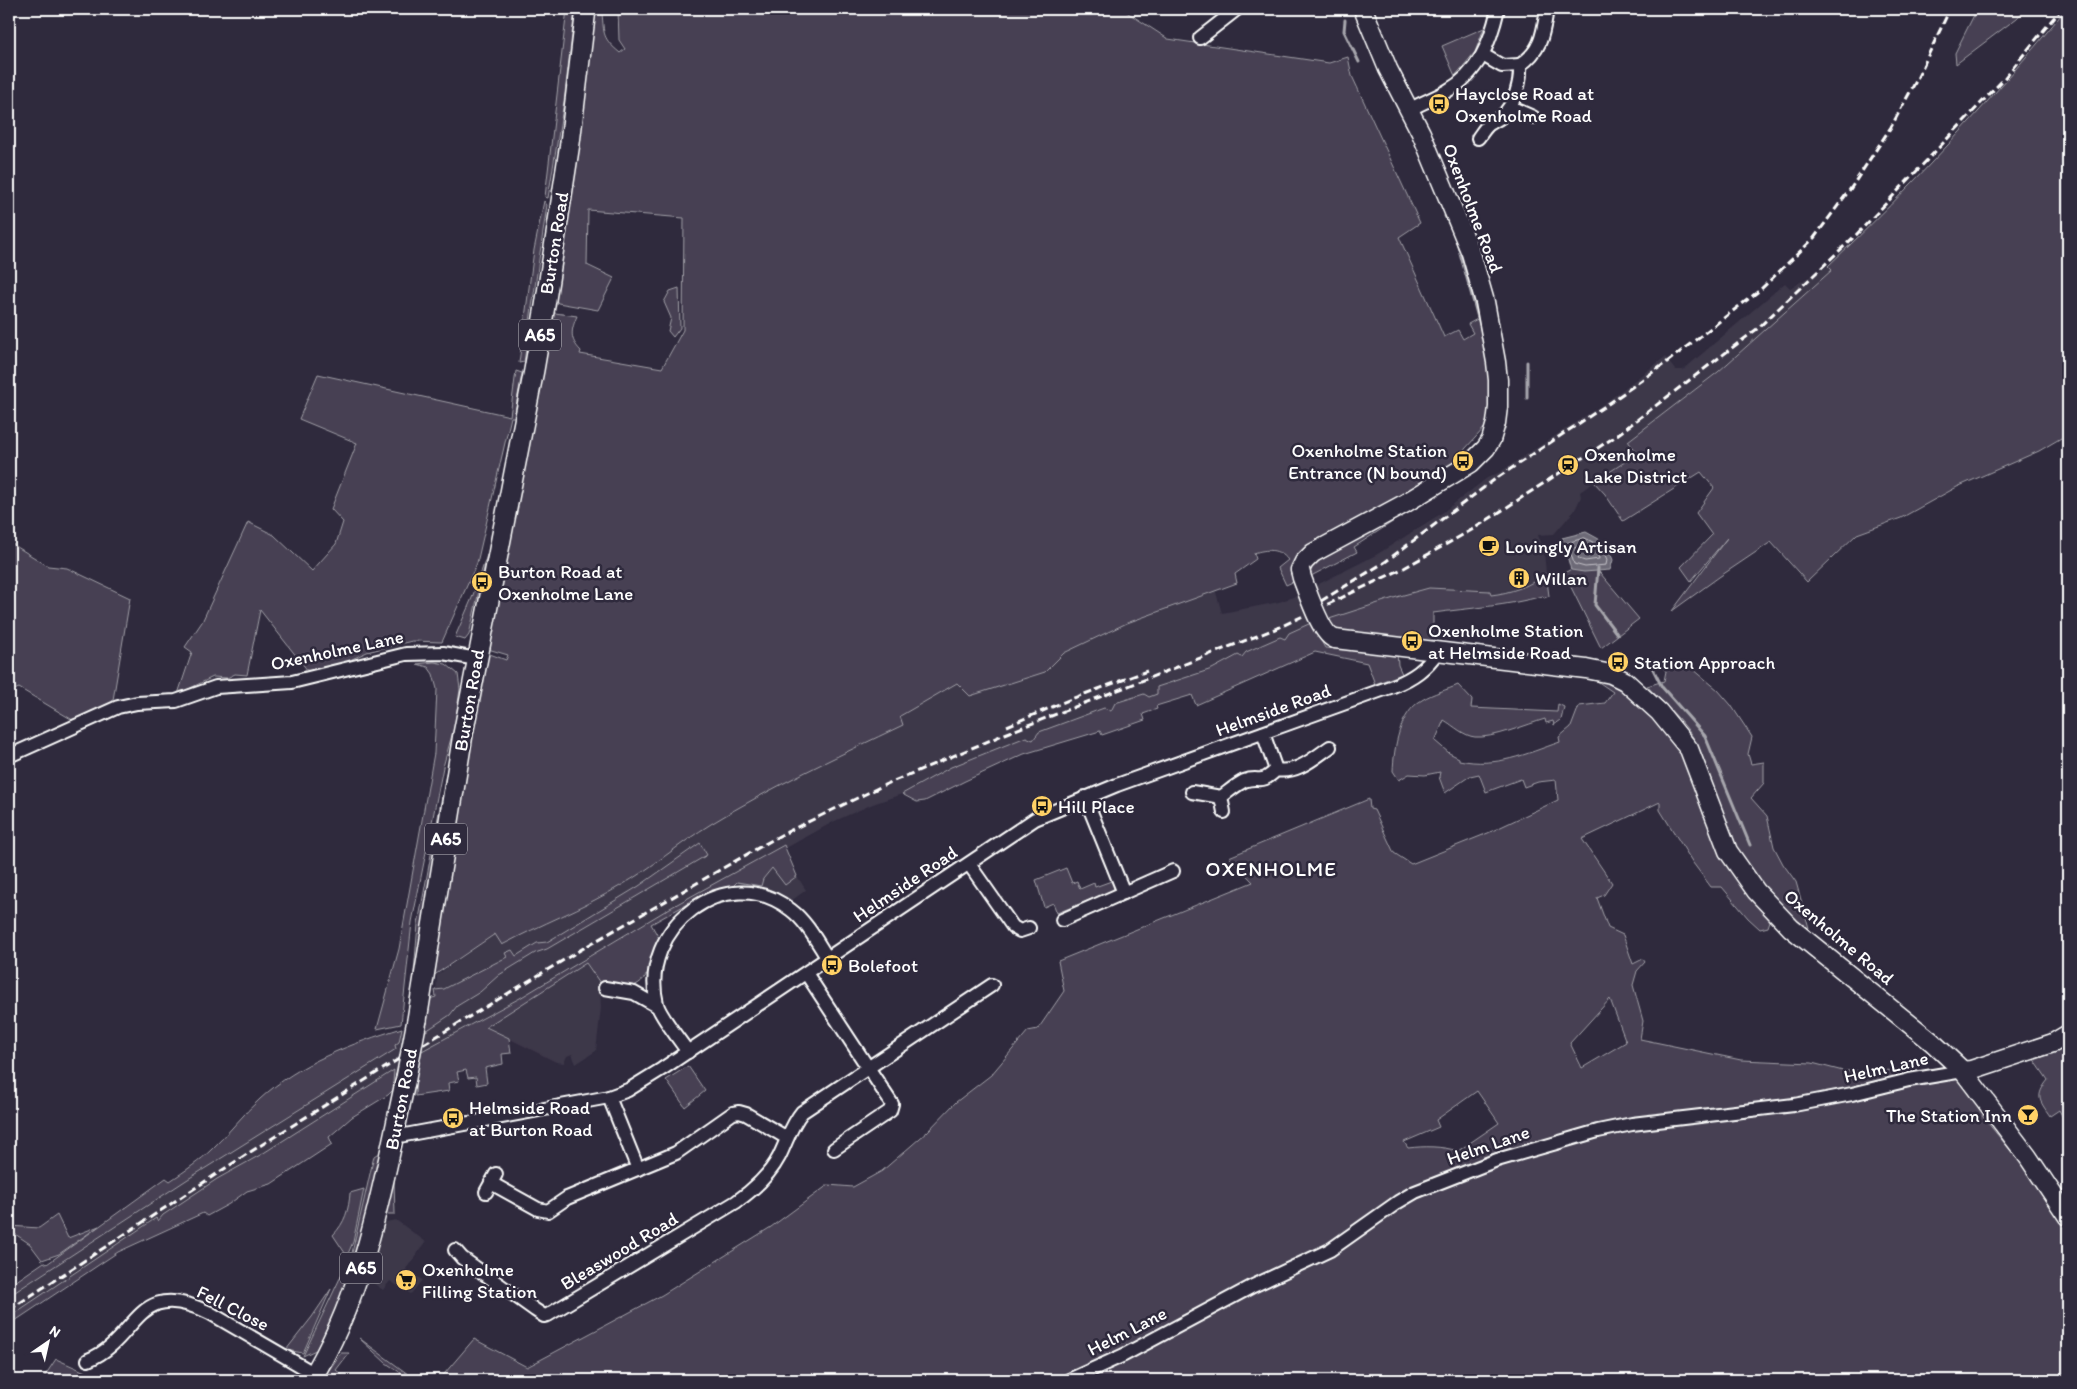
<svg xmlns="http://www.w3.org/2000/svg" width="2077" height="1389" viewBox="0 0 2077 1389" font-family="Itim,sans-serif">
<rect width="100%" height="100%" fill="#2f2a3d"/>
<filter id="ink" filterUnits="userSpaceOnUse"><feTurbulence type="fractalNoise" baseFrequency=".02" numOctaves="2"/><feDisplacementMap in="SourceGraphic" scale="10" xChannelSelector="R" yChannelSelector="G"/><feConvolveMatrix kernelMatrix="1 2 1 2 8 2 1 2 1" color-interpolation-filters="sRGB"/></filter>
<g filter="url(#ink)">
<g fill="#3c3749">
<path d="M 1828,266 L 1832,270 L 1768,328 L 1718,372 L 1668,411 L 1637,453 L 1580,492 L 1581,497 L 1575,510 L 1554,534 L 1538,535 L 1544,551 L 1546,573 L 1541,579 L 1507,593 L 1491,595 L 1433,613 L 1433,643 L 1344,632 L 1325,648 L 1196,705 L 1192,695 L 1156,706 L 1157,709 L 1143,714 L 1145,720 L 1102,735 L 1100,731 L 1024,754 L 965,781 L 925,801 L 917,802 L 902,794 L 873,804 L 835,821 L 786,848 L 586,963 L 600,983 L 601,1008 L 596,1051 L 576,1064 L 572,1054 L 567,1056 L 564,1063 L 556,1062 L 486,1027 L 398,1083 L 388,1095 L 352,1117 L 330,1137 L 332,1144 L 290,1173 L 271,1184 L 247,1191 L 229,1204 L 207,1216 L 203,1213 L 118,1252 L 9,1325 L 9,1286 L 44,1262 L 47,1264 L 166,1178 L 170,1181 L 192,1166 L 212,1149 L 260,1099 L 285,1079 L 314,1061 L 344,1048 L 408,1026 L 429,999 L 436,997 L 437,975 L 495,934 L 863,709 L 1200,576 L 1216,592 L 1222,613 L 1279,602 L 1293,597 L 1376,555 L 1442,513 L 1487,478 L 1500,472 L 1605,403 L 1665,357 L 1675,370 L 1683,370 L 1785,283 L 1790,288 Z"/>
<path d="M 786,859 L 806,890 L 787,904 L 762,893 L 761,886 L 763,879 L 772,867 Z"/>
<path d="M 396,1220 L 426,1242 L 406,1269 L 422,1280 L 411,1294 L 390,1281 L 383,1290 L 364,1277 L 381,1223 Z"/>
</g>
<g fill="#464152" stroke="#a2a0a8" fill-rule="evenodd">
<path d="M 567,9 L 575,9 L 564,101 L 548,198 L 545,197 Z"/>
<path d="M 618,9 L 1122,9 L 1168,39 L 1329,63 L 1348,57 L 1352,76 L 1420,223 L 1399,237 L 1444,337 L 1458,330 L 1463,339 L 1473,333 L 1468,324 L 1481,317 L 1495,386 L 1486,426 L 1465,449 L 1458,464 L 1304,554 L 1295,581 L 1286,585 L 1278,568 L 1288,560 C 1279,548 1266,549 1254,553 L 1256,559 L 1235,574 L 1237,583 L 1127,623 L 1064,653 L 1045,672 L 970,696 L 957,683 L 900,716 L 903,725 C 838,756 773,786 711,824 C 680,843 652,868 620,886 C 582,909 541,924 502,945 L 495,934 L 433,976 L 469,735 L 487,653 L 506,660 L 508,655 L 488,649 L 492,639 L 487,637 L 551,316 L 555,313 L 577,316 C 571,330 569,339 581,351 L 580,354 L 662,368 L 683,330 L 684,218 L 588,210 L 587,265 L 614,278 L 598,310 L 558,303 L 554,298 L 592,11 L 602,13 C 604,34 602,38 620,53 L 625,49 L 619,40 Z"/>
<path d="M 1977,9 L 2025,9 L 2017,18 L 1956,64 L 1955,53 Z"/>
<path d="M 2066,9 L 2068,9 L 2068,434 L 2039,451 L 1957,487 L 1901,518 L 1857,534 L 1807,582 L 1771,542 L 1719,577 L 1672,611 L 1727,538 L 1691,581 L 1681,567 L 1712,535 L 1696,513 L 1714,488 L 1701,472 L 1623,521 L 1605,494 L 1594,482 L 1637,454 L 1628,441 L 1718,372 L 1832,270 L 1828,266 C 1913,186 1992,100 2066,9 Z"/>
<path d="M 1484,28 L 1475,52 L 1455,76 L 1442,46 Z"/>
<path d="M 544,201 L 547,205 L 524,362 L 519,363 L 534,250 Z"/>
<path d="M 679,288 L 680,328 L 673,337 L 668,331 L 671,318 L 664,302 L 670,291 Z"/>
<path d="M 516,371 L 522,373 L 514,417 L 511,417 L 477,563 L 442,642 L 412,641 L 367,652 L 335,667 L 308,671 L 260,610 L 247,675 L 235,674 L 227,678 L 213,677 L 178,694 L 192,652 L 185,647 L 202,622 L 248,522 L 274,535 L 312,571 L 336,544 L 343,522 L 331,509 L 357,443 L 299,419 L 318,374 L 510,416 Z"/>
<path d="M 1392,518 L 1394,521 L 1354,547 L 1357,552 L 1311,576 L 1308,574 L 1311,566 Z"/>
<path d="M 9,542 L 48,566 L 67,568 L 130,598 L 112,706 L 76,722 L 19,688 L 9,692 Z"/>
<path d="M 487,555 L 469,635 L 465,640 L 455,637 L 472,598 Z"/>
<path d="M 1589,560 L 1639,619 L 1601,648 L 1564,573 Z"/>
<path d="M 1546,573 L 1549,596 L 1544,598 L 1543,596 C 1507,606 1470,608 1433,613 L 1433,643 L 1334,631 L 1329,619 L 1400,596 L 1429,588 L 1490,591 L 1491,595 C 1509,593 1532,586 1546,573 Z"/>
<path d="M 1311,623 L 1325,648 L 1397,653 L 1398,665 L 1402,674 L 1375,684 L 1367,663 L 1315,652 L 1196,705 L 1192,695 L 1156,706 L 1157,709 L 1143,714 L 1145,720 L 1102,735 L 1100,731 L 1024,754 L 965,781 L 925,801 L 917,802 L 902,794 L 951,767 L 1026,737 L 1033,740 L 1039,732 L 1104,708 L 1111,711 L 1115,703 L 1144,694 L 1149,697 L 1157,694 L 1157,687 L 1212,669 L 1238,655 L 1242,657 L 1246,652 L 1280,637 L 1285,639 L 1289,633 Z"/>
<path d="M 434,662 L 446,664 L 458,674 L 460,689 L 455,724 L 443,767 L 412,922 L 401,1024 L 377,1029 L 399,949 L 434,753 L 437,689 L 433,674 L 428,667 L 417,664 Z"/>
<path d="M 1658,663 L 1693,669 L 1718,690 L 1731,705 L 1752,737 L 1748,754 L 1751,764 L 1764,762 L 1764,783 L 1751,798 L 1767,816 L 1774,847 L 1783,864 L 1796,882 L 1809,928 C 1778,916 1735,855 1721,825 C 1711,799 1710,769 1697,744 C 1685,722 1664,704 1647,686 L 1664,681 L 1666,671 Z"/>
<path d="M 1597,681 L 1608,682 L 1632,698 L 1671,736 L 1689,763 L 1703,814 L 1714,838 L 1771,918 L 1768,927 L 1760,929 L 1748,918 L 1722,887 L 1711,887 L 1693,863 L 1660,810 L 1660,802 L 1582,839 L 1612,883 L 1604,895 L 1597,898 L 1608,928 L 1623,935 L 1633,964 L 1643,959 L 1645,962 L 1637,971 L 1633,985 L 1643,1021 L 1640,1039 L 1741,1060 L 1812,1063 L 1843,1071 L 1906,1070 L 1908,1077 L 1958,1074 L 1986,1110 L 1982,1116 L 2068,1220 L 2068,1380 L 439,1380 L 474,1339 L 527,1367 L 662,1295 L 771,1227 L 828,1185 L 853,1187 L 882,1171 L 927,1132 L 956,1102 L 991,1075 L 1028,1031 L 1038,1029 L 1064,991 L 1058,961 L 1253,882 L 1229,857 L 1369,799 L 1370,809 L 1374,810 L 1394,853 L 1411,864 L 1488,833 L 1558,800 L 1556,780 L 1538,782 L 1524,787 L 1521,779 L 1486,792 L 1479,774 L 1470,776 L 1445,793 L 1439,777 L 1440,772 L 1425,775 L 1409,774 L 1399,780 L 1393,771 C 1394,748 1399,713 1422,700 C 1433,693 1447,690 1458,685 L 1472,700 L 1471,708 L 1557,712 L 1558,704 L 1564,707 L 1561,720 L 1554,725 L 1553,721 L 1546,723 L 1545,719 C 1528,724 1492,739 1475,737 C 1464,736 1454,726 1444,720 L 1435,741 L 1449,753 L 1459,758 L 1459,760 C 1497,768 1525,754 1560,742 L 1559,737 L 1571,727 L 1579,706 L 1605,703 L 1613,692 ZM 1610,999 L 1626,1042 L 1582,1068 L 1570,1043 ZM 1477,1091 L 1499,1123 L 1458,1151 C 1441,1146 1425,1146 1408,1148 L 1404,1142 L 1439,1127 L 1436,1120 Z"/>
<path d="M 447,769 L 448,772 L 411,1008 L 418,924 Z"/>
<path d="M 700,843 L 707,855 L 547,949 L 535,953 L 499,975 L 480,992 L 457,1006 L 450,1015 L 423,1033 L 429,999 L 436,997 L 435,990 L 444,989 L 507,957 L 505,953 L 512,950 L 516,956 L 537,943 L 547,942 L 639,886 Z"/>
<path d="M 784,845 L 797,876 L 785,885 L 772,868 L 763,879 L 761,886 L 737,882 L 733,886 L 733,891 L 707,897 L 705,894 L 651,924 L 660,940 C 654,955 650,981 633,986 L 600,983 L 586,963 L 486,1027 L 509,1038 L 511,1053 L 502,1054 L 503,1064 L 485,1068 L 487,1083 L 477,1085 L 476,1077 L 468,1078 L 466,1070 L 457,1072 L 459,1081 L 448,1083 L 449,1091 L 415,1096 L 416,1074 L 420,1052 L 520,998 L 670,908 Z"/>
<path d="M 1066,868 L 1072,883 L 1077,881 L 1080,889 L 1094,883 L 1095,887 L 1114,880 L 1115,887 L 1112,891 L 1057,913 L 1053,903 L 1044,907 L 1036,880 Z"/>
<path d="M 402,1028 L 399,1042 L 395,1045 L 396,1049 L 188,1179 L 9,1296 L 9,1286 L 44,1262 L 47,1264 L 166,1178 L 170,1181 C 185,1171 200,1161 212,1149 C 229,1133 243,1114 260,1099 C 300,1062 351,1044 402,1028 Z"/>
<path d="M 2068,1042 L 2068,1127 L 2059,1110 L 2050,1116 C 2039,1100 2035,1096 2048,1080 L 2033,1058 Z"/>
<path d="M 688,1066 L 705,1091 L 685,1107 L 666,1080 Z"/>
<path d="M 394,1070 L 393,1083 L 395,1088 L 388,1095 L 352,1117 L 329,1137 L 332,1144 L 271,1184 L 247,1191 L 229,1204 L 207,1216 L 203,1213 L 118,1252 L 9,1325 L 9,1317 L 156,1218 L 158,1221 L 163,1215 L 217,1179 L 262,1154 Z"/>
<path d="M 377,1154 L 383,1157 L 359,1258 L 320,1348 L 303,1356 L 352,1253 L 374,1156 Z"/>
<path d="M 393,1180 L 394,1180 L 395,1214 L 386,1214 Z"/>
<path d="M 364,1189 L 353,1242 L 347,1256 L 333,1235 C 345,1223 349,1209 350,1193 Z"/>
<path d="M 57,1215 L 68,1238 L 99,1226 L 59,1254 L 42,1260 L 30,1244 L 9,1230 L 9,1226 L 39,1228 Z"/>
<path d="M 331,1289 L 303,1353 L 286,1350 L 312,1317 Z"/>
<path d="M 360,1297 L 361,1302 L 336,1354 Z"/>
<path d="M 359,1338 L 416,1380 L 408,1380 L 400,1374 L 401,1373 L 386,1363 Z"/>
<path d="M 341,1353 L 349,1353 L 336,1370 L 348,1380 L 322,1380 Z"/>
<path d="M 56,1359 L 92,1375 L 99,1380 L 42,1380 Z"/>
</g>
<path fill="#6d6a77" stroke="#a7a6ad" d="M 1586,532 L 1606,543 L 1613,560 L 1610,570 L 1584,572 L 1571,570 L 1562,538 Z"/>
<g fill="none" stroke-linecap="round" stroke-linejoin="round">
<g stroke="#c5c3c9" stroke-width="1">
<path d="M 1585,538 L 1602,547 L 1607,560 L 1606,565 L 1585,567 L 1574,564 L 1568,543 Z"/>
<path d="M 1584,544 L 1597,551 L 1599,559 L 1585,561 L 1579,559 L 1575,548 Z"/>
</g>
<g stroke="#a7a6ad" stroke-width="3">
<path d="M 1345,20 L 1344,31 L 1359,62"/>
<path d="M 1445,216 L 1453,231"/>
<path d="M 1457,242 L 1482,332"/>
<path d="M 1527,398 L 1527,362"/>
<path d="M 1598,568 L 1595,605 L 1617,634"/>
<path d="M 1649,661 L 1662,687 L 1705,736 L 1750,845"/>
</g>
<g stroke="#fff" stroke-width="16">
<g id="street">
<path d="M 1200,38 L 1237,9"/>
<path d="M 1483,55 L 1502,66 L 1520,65"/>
<path d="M 1510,107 L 1533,117"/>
<path d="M 1409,110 C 1421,103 1435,98 1447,91 C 1479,73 1490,43 1498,9"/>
<path d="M 1478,138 C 1481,134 1484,129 1488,125 C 1492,122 1497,120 1501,117 C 1515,104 1521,83 1520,65 C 1542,50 1543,33 1547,9"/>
<path d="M 1263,733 L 1276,770"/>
<path d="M 9,756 L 118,707 L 137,703 L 176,701 L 216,687 L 292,682 L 406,654 L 443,653 L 477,659"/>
<path d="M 1192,792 L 1221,797 C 1228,792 1236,785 1244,781 C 1260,775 1260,786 1276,770 C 1297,774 1314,758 1330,747"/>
<path d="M 1085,797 L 1124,893"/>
<path d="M 1221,797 L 1224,812"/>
<path d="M 969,864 L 1013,927 L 1020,931 L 1029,928"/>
<path d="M 1062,920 L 1173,871"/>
<path d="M 806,973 L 892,1104 L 890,1111 L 834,1149"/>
<path d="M 605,988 L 634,993 L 657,1006"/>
<path d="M 688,1052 C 681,1042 659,1014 657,1004 C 638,928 726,859 791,910 C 807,922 817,942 828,959"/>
<path d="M 609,1097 L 638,1169"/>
<path d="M 394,1137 L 609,1097 L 628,1090 L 662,1069 L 1035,819 L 1117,785 L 1393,686 C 1413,678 1426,669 1438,651"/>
<path d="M 491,1183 L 538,1209 L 548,1211 L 567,1198 L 676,1153 L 733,1113 L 739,1112 L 746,1114 L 787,1138"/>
<path d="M 486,1192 L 496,1174"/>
<path d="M 455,1250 L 462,1258 L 535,1310 L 544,1316 L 548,1315 L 736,1202 C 753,1190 769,1176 779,1157 C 787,1141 791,1125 802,1112 L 992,985"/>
<path d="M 88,1360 C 140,1339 134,1276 210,1313 L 315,1374"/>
<path d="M 1069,1380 L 1124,1355 L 1253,1286 L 1330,1250 L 1398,1202 L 1415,1192 L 1497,1160 L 1598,1131 L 1632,1124 L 1794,1105 L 1852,1094 L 1909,1080 L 1963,1071"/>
</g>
</g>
<g stroke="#fff" stroke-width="21">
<g id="secondary">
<path d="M 1300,570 L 1304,562 L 1313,553 L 1404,504 L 1471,463 L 1486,448 L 1491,440 L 1496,423 L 1498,407 L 1498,380 L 1496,362 L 1485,302 L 1471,253 L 1421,133 L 1388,69 L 1363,9"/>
<path d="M 1335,639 L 1586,669 L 1611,674 L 1625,681 L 1659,712 L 1689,749 L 1728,851 L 1756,891 L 1791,928 L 1932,1042 L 1963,1071 L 2028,1157 L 2068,1217"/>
<path d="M 1963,1071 L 1971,1070 L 2053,1043 L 2068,1034"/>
</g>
</g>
<g stroke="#fff" stroke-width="22">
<g id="primary">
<path d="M 417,1020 L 463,734 L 534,370 L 545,306 L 570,143 L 586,9"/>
<path d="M 311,1380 C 367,1288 383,1182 406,1078"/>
</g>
</g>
<use href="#street" stroke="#2f2a3d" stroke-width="12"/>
<use href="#secondary" stroke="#2f2a3d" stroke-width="18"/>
<use href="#primary" stroke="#2f2a3d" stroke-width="19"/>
<g stroke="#fff" stroke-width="3" stroke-dasharray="8 4" stroke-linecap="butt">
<path d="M 1321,601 L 1385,562 L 1494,480 L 1611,402 L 1667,362 L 1760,290 L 1814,238 L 1851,188 L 1891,127 L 1916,81 L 1950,9"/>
<path d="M 1007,726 L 1071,699 L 1147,671"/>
<path d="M 9,1310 L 247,1154 L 394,1062 L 587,946 L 779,836 L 882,786 L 1005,734 L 1280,627 L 1404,568 L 1475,528 L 1613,438 L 1757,329 L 1856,235 L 2002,81 L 2061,9"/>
</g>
<g stroke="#fff" stroke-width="21" stroke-linecap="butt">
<path id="secondary-bridge" d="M 1300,570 L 1302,578 C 1308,593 1321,635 1335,639"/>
</g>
<g stroke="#fff" stroke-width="22" stroke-linecap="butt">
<path id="primary-bridge" d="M 406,1078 L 417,1020"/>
</g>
<use href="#secondary-bridge" stroke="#2f2a3d" stroke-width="18"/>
<use href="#primary-bridge" stroke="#2f2a3d" stroke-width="19"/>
</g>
</g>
<defs>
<g id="bus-disc" transform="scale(1.125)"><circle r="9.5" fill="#ffd166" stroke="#2f2a3d"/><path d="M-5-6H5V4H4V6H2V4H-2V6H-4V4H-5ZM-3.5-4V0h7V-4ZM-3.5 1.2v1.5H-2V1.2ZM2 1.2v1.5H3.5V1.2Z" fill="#111"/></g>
<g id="station-disc" transform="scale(1.125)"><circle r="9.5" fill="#ffd166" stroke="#2f2a3d"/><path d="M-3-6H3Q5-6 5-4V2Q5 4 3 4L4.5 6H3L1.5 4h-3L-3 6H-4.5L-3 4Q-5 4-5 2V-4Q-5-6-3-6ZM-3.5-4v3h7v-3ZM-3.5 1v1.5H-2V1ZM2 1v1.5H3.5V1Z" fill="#111"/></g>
<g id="cafe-disc" transform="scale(1.125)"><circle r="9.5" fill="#ffd166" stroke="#2f2a3d"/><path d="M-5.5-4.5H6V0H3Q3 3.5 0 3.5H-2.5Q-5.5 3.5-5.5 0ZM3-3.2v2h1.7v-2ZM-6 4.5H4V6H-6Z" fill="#111"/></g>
<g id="building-disc" transform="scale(1.125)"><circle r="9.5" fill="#ffd166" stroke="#2f2a3d"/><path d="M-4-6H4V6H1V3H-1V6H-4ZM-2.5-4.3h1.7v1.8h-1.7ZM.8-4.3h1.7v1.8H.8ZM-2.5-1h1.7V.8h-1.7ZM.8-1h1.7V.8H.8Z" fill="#111"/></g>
<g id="bar-disc" transform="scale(1.125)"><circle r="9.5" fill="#ffd166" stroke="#2f2a3d"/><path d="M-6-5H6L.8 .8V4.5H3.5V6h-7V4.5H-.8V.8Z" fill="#111"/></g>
<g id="supermarket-disc" transform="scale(1.125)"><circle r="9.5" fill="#ffd166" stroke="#2f2a3d"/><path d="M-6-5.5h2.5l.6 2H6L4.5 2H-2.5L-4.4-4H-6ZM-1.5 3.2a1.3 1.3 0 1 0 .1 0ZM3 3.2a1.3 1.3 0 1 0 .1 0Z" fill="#111"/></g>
</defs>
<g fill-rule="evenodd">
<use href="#bus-disc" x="1439" y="104"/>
<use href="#bus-disc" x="1463" y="461"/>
<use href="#station-disc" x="1568" y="465"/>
<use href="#cafe-disc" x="1489" y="546"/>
<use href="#building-disc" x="1519" y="578"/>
<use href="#bus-disc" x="482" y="582"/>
<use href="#bus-disc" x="1412" y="641"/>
<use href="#bus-disc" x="1618" y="662"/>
<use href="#bus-disc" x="1042" y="806"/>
<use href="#bus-disc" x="832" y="965"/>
<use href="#bar-disc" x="2028" y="1115"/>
<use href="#bus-disc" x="453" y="1118"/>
<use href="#supermarket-disc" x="406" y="1280"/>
</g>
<g text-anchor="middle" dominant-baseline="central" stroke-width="5" stroke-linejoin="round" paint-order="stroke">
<g fill="#2f2a3d" stroke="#c1bfc5" stroke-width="1">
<rect x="519" y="319.5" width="42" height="31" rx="4"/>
<rect x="425" y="823.5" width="42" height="31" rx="4"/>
<rect x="340" y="1252.5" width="42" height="31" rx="4"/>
</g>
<g font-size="18" font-weight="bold" fill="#fff">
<text x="540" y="335">A65</text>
<text x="446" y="839">A65</text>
<text x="361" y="1268">A65</text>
</g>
<g font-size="19" fill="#fff" stroke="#2f2a3d" text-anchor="start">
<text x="1455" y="93">Hayclose Road at<tspan x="1455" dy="22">Oxenholme Road</tspan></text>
<text x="1447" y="450" text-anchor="end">Oxenholme Station<tspan x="1447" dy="22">Entrance (N bound)</tspan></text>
<text x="1584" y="454">Oxenholme<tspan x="1584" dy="22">Lake District</tspan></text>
<text x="1505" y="546">Lovingly Artisan</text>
<text x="498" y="571">Burton Road at<tspan x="498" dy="22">Oxenholme Lane</tspan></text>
<text x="1535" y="578">Willan</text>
<text x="1428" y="630">Oxenholme Station<tspan x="1428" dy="22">at Helmside Road</tspan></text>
<text x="1634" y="662">Station Approach</text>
<text x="1058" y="806">Hill Place</text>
<text x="848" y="965">Bolefoot</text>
<text x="469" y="1107">Helmside Road<tspan x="469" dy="22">at Burton Road</tspan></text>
<text x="2012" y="1115" text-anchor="end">The Station Inn</text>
<text x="422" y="1269">Oxenholme<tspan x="422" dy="22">Filling Station</tspan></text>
</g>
<g font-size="19" fill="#fff" stroke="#2f2a3d">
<text transform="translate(1473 208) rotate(69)">Oxenholme Road</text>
<text transform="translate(554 243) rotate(-81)">Burton Road</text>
<text transform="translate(337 650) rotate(-12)">Oxenholme Lane</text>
<text transform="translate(469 700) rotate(-80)">Burton Road</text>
<text transform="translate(1273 710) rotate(-20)">Helmside Road</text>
<text transform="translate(905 884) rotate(-34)">Helmside Road</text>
<text transform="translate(1839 937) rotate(40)">Oxenholme Road</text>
<text transform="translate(1886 1067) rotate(-13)">Helm Lane</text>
<text transform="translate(401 1099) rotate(-79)">Burton Road</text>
<text transform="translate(1488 1145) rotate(-19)">Helm Lane</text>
<text transform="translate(619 1251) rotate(-31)">Bleaswood Road</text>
<text transform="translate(233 1308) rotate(27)">Fell Close</text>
<text transform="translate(1127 1331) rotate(-27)">Helm Lane</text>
</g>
<g font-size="21" letter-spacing="1" fill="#fff" stroke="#2f2a3d">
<text x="1271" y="868">OXENHOLME</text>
</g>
</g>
<rect width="2077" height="1389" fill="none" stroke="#2f2a3d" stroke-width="30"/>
<rect x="15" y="15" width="2047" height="1359" fill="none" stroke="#fff" stroke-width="2" filter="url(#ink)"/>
<g transform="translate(48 1342) rotate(34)" stroke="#2f2a3d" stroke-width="4" paint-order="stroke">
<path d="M0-4L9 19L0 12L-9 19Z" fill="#ffffff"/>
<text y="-8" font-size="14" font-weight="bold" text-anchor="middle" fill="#ffffff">N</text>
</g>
</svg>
